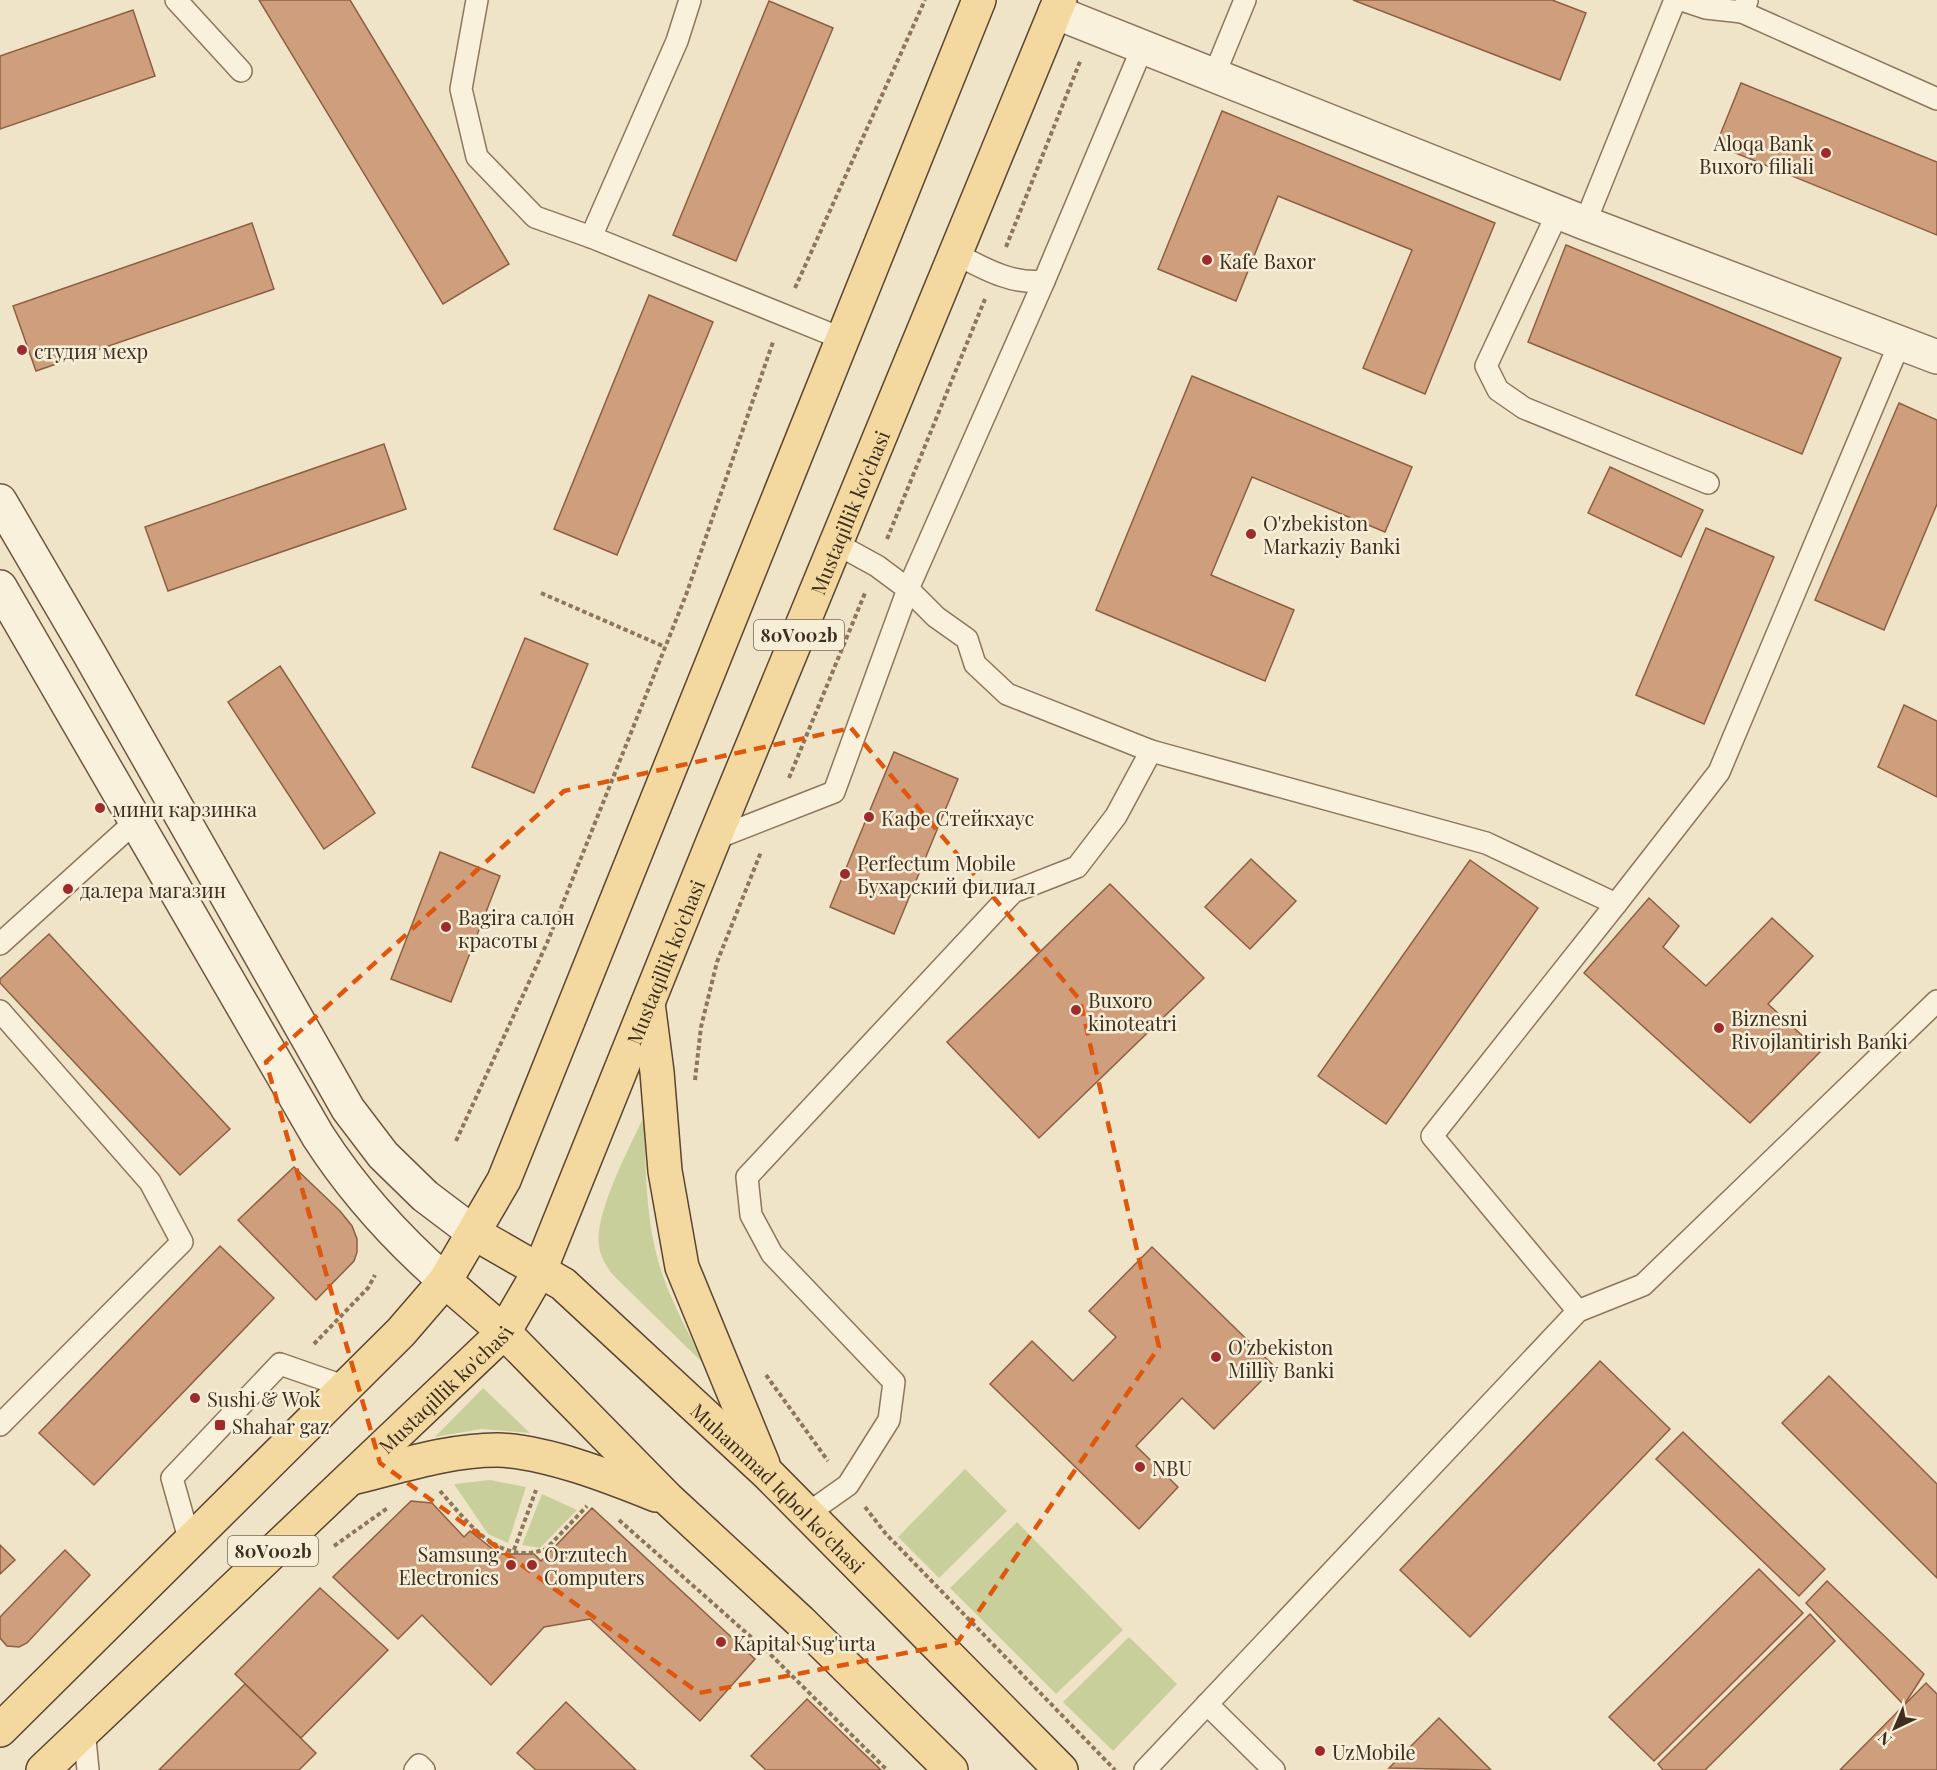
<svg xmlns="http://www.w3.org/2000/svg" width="1937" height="1770" viewBox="0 0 1937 1770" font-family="'Playfair Display',serif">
<rect width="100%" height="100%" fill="#f0e4c8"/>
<g fill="#c9cf9b">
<path d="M 644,1116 C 646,1176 645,1238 670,1294 C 680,1318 693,1342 705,1365 L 613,1275 C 606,1266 601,1258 599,1246 C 594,1213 630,1147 644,1116 Z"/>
<path d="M 483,1388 L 530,1433 L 481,1429 L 435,1437 Z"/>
<path d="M 965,1469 L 1007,1511 L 939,1578 L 898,1537 Z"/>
<path d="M 490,1480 L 526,1487 L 508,1543 L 488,1534 L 454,1484 Z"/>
<path d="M 542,1494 L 577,1510 L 540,1548 L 522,1545 Z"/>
<path d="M 1017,1522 L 1123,1630 L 1056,1694 L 950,1588 Z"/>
<path d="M 1129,1637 L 1177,1684 L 1113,1751 L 1063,1702 Z"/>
</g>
<g fill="#cf9f7d" stroke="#8d5f41" stroke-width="1.5">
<path d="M 259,0 L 350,0 L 509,264 L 443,304 Z"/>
<path d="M 1353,0 L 1552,0 L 1586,13 L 1560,80 Z"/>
<path d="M 769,1 L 833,28 L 736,261 L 673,235 Z"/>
<path d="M 133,10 L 155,76 L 0,129 L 0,56 Z"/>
<path d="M 1741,83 L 1937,162 L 1937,235 L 1716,145 Z"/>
<path d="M 1222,111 L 1495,223 L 1425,394 L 1363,368 L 1412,250 L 1278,196 L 1236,301 L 1158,269 Z"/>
<path d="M 252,223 L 274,289 L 36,371 L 13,306 Z"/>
<path d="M 1566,245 L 1841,358 L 1802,454 L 1528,342 Z"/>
<path d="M 649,295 L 713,322 L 617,555 L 554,529 Z"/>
<path d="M 1192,376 L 1412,467 L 1385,532 L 1252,477 L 1211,575 L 1294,610 L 1265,681 L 1096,610 Z"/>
<path d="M 1899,403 L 1937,420 L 1937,504 L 1884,630 L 1815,600 Z"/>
<path d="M 384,444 L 406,509 L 168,591 L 145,527 Z"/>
<path d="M 1610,467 L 1703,510 L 1681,557 L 1588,513 Z"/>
<path d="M 1706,528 L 1774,557 L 1704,724 L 1636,695 Z"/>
<path d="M 525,638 L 588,664 L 534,793 L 472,767 Z"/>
<path d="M 280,666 L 375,813 L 324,849 L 228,702 Z"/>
<path d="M 1904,705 L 1937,721 L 1937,797 L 1878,767 Z"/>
<path d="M 894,752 L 958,779 L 894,934 L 830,907 Z"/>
<path d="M 440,852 L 500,876 L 451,1002 L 391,979 Z"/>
<path d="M 1251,859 L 1296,901 L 1250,949 L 1205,907 Z"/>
<path d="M 1470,860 L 1538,908 L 1386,1124 L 1318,1076 Z"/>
<path d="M 1110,884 L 1204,978 L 1039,1138 L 947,1042 Z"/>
<path d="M 1649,898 L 1679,926 L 1663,947 L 1706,986 L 1772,918 L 1813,956 L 1768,1004 L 1820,1052 L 1750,1123 L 1584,973 Z"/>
<path d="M 49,934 L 230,1129 L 180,1175 L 0,983 L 0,979 Z"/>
<path d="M 294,1167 L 340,1211 L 352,1226 L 357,1239 L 357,1252 L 354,1261 L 316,1300 L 238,1220 Z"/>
<path d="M 220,1246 L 274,1298 L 94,1485 L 39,1433 Z"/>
<path d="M 1152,1247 L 1275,1367 L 1214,1429 L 1182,1398 L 1136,1446 L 1178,1487 L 1139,1529 L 990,1384 L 1032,1341 L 1073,1381 L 1116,1337 L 1089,1311 Z"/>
<path d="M 1600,1361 L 1670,1429 L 1470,1637 L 1400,1570 Z"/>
<path d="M 1829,1376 L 1937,1484 L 1937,1578 L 1782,1423 Z"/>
<path d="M 1683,1432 L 1825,1569 L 1799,1596 L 1656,1459 Z"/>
<path d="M 411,1501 L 432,1503 L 464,1537 L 470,1531 L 499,1554 L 534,1554 L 541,1561 L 592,1508 L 755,1659 L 700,1721 L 590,1619 L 544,1627 L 491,1685 L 422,1615 L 398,1639 L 333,1577 Z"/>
<path d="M 0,1545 L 15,1560 L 0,1574 Z"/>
<path d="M 65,1550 L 90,1575 L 27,1643 L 19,1647 L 7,1646 L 0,1638 L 0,1617 Z"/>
<path d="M 1759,1569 L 1803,1613 L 1654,1761 L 1609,1717 Z"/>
<path d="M 1827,1581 L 1924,1674 L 1904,1705 L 1806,1603 Z"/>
<path d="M 320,1588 L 388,1650 L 301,1738 L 235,1674 Z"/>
<path d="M 1810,1614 L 1835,1641 L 1705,1770 L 1663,1770 L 1658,1764 Z"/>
<path d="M 1926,1683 L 1937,1694 L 1937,1770 L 1840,1770 Z"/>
<path d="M 245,1684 L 316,1753 L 299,1770 L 159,1770 Z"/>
<path d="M 807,1699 L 881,1770 L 766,1770 L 751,1756 Z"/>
<path d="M 566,1702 L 636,1770 L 536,1770 L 517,1753 Z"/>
<path d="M 1439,1718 L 1491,1770 L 1389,1768 Z"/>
</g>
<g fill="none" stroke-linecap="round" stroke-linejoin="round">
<g stroke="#8d765c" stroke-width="24">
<g id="lane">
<path d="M 176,0 L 241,71"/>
<path d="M 477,0 L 461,89 L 477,157 L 535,217 L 591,237 L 843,339"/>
<path d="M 1682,0 L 1706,8 L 1742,12 L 1747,1"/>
<path d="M 1742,12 L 1937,99"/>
<path d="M 1215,73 L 1245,0"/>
<path d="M 1558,212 L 1486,366 L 1498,390 L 1524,408 L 1708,483"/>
<path d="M 1585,223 L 1675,0"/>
<path d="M 591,237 L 677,41 L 690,0"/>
<path d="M 956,254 C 983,268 1012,285 1044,281 L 1143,46"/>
<path d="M 1044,281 L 908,589 L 936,617 L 967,639 L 975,664 L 1007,694 L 1151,751 L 1486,843 L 1616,904 L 1432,1136 L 1578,1311"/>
<path d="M 714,839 L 834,792 L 908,589 L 877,566 L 837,544"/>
<path d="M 1616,904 L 1719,772 L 1900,342"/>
<path d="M 0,944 L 136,821"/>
<path d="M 0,1011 L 150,1182 L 182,1242 L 0,1425"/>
<path d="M 807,1514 L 848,1485 L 889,1420 L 894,1382 L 772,1254 L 751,1215 L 747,1177 L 1013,892 L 1077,867 L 1116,816 L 1151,751"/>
<path d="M 190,1542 L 172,1478 L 280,1364 L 346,1387"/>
<path d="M 1207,1704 L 1274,1770"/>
<path d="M 84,1729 L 88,1770"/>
<path d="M 415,1770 L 419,1765 L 424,1770"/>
<path d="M 1145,1770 L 1578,1311 L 1643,1285 L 1937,1001"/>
</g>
</g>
<g stroke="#8d765c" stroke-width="36">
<path id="street" d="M 1055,12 L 1585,223 L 1937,357"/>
</g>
<g stroke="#6f573f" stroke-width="36">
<g id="secondary">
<path d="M 0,501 L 90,655 L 348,1109 L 383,1155 L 425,1196 L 474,1233"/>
<path d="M 0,587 L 318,1136 C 354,1192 395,1237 445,1281"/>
</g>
</g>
<g stroke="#5b4430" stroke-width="36">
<g id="primary">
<path d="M 648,1003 L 657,1072 L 665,1171 L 682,1267 L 763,1464"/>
<path id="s1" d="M 474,1233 L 563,1284 L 768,1474 L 1061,1770"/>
<path d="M 445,1281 L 504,1332 L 668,1499 L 800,1621 L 951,1770"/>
<path d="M 352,1478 C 398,1467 448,1450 497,1450 C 545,1451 611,1477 656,1495"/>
<path d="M 0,1730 L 401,1332 L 445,1281 L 504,1180 L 979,0"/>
<path id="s2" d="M 43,1770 L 504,1332 L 540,1270 L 714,839 L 1060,0"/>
</g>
</g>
<g stroke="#8d765c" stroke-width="4" stroke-dasharray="4.5 3" stroke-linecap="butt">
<path d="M 1006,247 L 1081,59"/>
<path d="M 795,288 L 925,0"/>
<path d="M 887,539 L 985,299"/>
<path d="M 541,593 L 665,647"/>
<path d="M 789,778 L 865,593"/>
<path d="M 695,1080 L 701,1027 L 717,962 L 761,852"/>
<path d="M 456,1141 L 547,943 L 686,595 L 773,342"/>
<path d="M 314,1344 L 368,1288 L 375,1275"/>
<path d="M 766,1375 L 828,1461"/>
<path d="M 440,1491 C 467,1521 498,1567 546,1549 L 587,1506"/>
<path d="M 865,1507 L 886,1534 L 1115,1770"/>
<path d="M 619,1520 L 768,1652 L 887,1770"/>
<path d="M 334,1546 L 389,1507"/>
<path d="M 514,1550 L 536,1490"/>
</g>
<use href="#lane" stroke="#faf1dc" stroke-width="21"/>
<use href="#street" stroke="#faf1dc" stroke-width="33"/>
<use href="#secondary" stroke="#faf1dc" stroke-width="33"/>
<use href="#primary" stroke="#f3d9a0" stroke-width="33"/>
</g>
<path fill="none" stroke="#df570d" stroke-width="4.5" stroke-dasharray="12 8" stroke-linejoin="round" d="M 851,728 L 1080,1000 L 1159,1347 L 957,1643 L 699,1693 L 380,1463 L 266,1062 L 564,791 Z"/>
<g fill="#9e2a2b" stroke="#f7eed8" stroke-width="2">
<circle cx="1826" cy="153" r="6"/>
<circle cx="1207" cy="260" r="6"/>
<circle cx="22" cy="350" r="6"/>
<circle cx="1251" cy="534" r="6"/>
<circle cx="100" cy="808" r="6"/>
<circle cx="869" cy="817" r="6"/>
<circle cx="845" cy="874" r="6"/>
<circle cx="68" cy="889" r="6"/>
<circle cx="446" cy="927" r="6"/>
<circle cx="1076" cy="1010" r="6"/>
<circle cx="1719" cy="1028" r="6"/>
<circle cx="1216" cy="1357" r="6"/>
<circle cx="195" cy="1398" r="6"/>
<rect x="214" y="1419" width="12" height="12" rx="3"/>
<circle cx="1140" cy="1467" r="6"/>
<circle cx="511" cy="1565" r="6"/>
<circle cx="532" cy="1565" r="6"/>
<circle cx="721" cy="1642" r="6"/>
<circle cx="1320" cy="1751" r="6"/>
</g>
<g text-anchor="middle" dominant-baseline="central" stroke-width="5" stroke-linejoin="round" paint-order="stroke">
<g fill="#f7eed8" stroke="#756857" stroke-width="1.5">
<rect x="754" y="620" width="90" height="30" rx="4.5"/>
<rect x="228" y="1536" width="90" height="30" rx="4.5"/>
</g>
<g font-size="18" font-weight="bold" fill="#3d2e20">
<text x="799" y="635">80V002b</text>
<text x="273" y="1551">80V002b</text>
</g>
<g font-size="20" fill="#3d2e20" stroke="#f7eed8" text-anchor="start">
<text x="1814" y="142" text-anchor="end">Aloqa Bank<tspan x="1814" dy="23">Buxoro filiali</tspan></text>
<text x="1219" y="260">Kafe Baxor</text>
<text x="34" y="350">студия мехр</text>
<text x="1263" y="522">O'zbekiston<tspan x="1263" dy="23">Markaziy Banki</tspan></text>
<text x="112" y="808">мини карзинка</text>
<text x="881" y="817">Кафе Стейкхаус</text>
<text x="857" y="862">Perfectum Mobile<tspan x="857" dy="23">Бухарский филиал</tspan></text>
<text x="80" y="889">далера магазин</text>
<text x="458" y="916">Bagira салон<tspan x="458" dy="23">красоты</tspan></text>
<text x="1088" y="999">Buxoro<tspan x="1088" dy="23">kinoteatri</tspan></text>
<text x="1731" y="1017">Biznesni<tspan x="1731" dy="23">Rivojlantirish Banki</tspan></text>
<text x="1228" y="1346">O'zbekiston<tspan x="1228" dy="23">Milliy Banki</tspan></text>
<text x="207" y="1398">Sushi &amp; Wok</text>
<text x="232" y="1425">Shahar gaz</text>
<text x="1152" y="1467">NBU</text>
<text x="499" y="1553" text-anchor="end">Samsung<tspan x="499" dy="23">Electronics</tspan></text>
<text x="544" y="1553">Orzutech<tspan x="544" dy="23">Computers</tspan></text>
<text x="733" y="1642">Kapital Sug'urta</text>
<text x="1332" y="1751">UzMobile</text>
</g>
<g font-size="20" fill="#3d2e20" stroke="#f7eed8">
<text stroke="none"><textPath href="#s2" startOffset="1526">Mustaqillik ko'chasi</textPath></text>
<text stroke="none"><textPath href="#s2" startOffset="1040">Mustaqillik ko'chasi</textPath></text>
<text stroke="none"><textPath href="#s2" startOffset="554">Mustaqillik ko'chasi</textPath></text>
<text stroke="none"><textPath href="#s1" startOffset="399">Muhammad Iqbol ko'chasi</textPath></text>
</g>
</g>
<g transform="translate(1895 1728) rotate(224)" stroke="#f7eed8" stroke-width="4.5" paint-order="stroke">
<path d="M0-4.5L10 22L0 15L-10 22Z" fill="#3d2e20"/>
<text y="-9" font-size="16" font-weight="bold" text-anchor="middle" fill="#3d2e20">N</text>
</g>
</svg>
